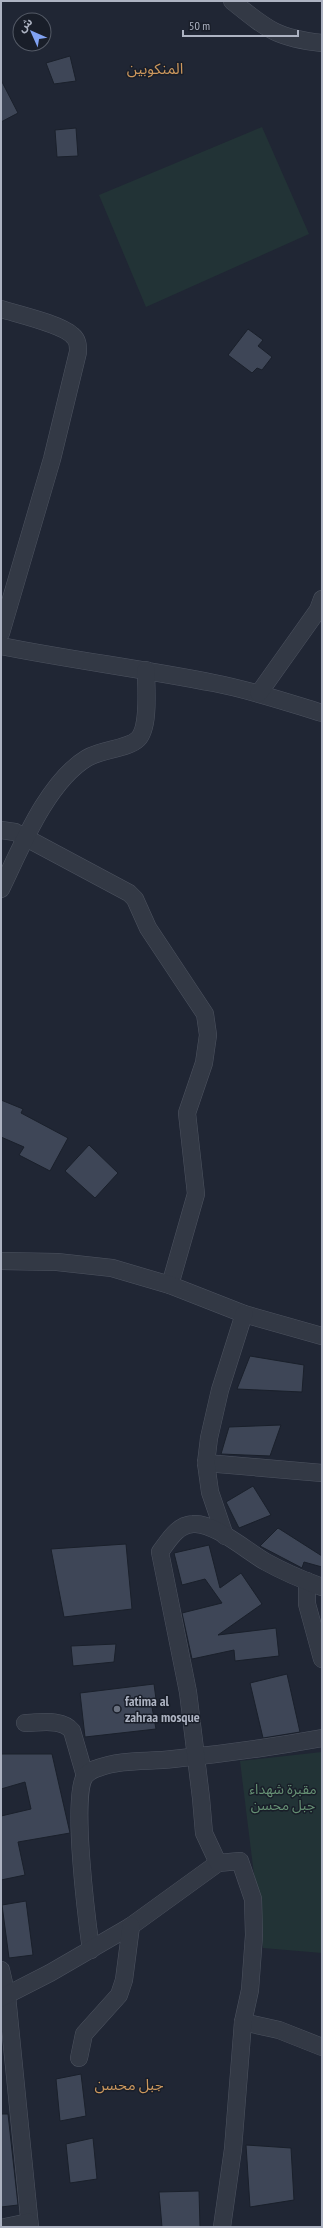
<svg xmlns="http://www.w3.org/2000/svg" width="323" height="2228" viewBox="0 0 323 2228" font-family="'PT Sans Narrow','Noto Sans Arabic',sans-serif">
<rect width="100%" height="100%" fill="#202634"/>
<g fill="#223336">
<path d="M 262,127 L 309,234 L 146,307 L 99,195 Z"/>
<path d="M 322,1752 L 322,1953 L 263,1948 L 240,1761 Z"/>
</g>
<g fill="#3e4657" stroke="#1a202b">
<path d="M 70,56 L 76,81 L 54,84 L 46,63 Z"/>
<path d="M 1,80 L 18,113 L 1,122 Z"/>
<path d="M 76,128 L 78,156 L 57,157 L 55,130 Z"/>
<path d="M 248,329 L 263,340 L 258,346 L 272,357 L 262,370 L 257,368 L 252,373 L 228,355 Z"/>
<path d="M 1,1100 L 23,1109 L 21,1113 L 68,1138 L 50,1171 L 19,1155 L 24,1147 L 1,1137 Z"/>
<path d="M 89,1145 L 118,1173 L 95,1198 L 65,1171 Z"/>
<path d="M 250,1356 L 304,1365 L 302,1392 L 237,1389 Z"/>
<path d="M 281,1425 L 270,1456 L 221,1454 L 229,1427 Z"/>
<path d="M 253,1486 L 271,1515 L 239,1528 L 226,1502 Z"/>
<path d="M 278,1528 L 322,1556 L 322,1567 L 304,1562 L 302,1568 L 260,1546 Z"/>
<path d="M 126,1544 L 132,1609 L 64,1617 L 51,1549 Z"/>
<path d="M 209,1545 L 220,1588 L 241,1573 L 262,1604 L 218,1635 L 276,1628 L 279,1656 L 235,1661 L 234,1650 L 192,1659 L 182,1613 L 222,1603 L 205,1579 L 182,1585 L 174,1553 Z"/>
<path d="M 116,1644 L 114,1662 L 73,1666 L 71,1646 Z"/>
<path d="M 287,1674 L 300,1732 L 263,1738 L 250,1683 Z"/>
<path d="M 154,1684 L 156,1699 L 151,1702 L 156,1729 L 85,1737 L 80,1693 Z"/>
<path d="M 1,1754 L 52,1754 L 70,1833 L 18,1842 L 25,1875 L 1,1880 L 1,1816 L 31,1809 L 25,1782 L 1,1789 Z"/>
<path d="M 26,1901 L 33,1955 L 9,1958 L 2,1905 Z"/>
<path d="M 81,2074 L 86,2116 L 60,2121 L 56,2079 Z"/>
<path d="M 1,2114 L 8,2114 L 18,2205 L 1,2207 Z"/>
<path d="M 93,2138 L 97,2179 L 70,2183 L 66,2144 Z"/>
<path d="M 246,2145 L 291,2148 L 294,2200 L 250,2207 Z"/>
<path d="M 199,2191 L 200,2227 L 162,2227 L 159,2192 Z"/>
</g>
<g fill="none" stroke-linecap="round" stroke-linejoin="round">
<g stroke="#4d5360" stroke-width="18">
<g id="minor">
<path d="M 232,1 C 267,29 276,38 322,43"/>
<path d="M 1,309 C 17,314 61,324 72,335 C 78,340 78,345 78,352 L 52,459 L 1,633"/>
<path d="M 1,646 C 72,660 143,669 214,683 C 251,690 286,702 322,713"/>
<path d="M 259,693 L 318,610 L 322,599"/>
<path d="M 1,830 L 15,832 L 129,893 L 135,899 L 148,928 L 205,1014 L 208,1035 L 204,1063 L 187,1113 L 196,1194 L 170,1285"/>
<path d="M 1,889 C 21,848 47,782 87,758 C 102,749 128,749 138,739 C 150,727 146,687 146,670"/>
<path d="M 1,1261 L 57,1262 L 112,1268 L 170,1285 L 244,1314 L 322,1336"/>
<path d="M 206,1463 L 322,1473"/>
<path d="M 225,1536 L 210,1492 L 206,1463 L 209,1438 L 220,1390 L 244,1314"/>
<path d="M 307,1581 L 307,1604 L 322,1659"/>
<path d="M 25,1723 C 39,1723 62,1718 72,1731 L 85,1776"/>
<path d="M 91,1950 C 87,1921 71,1796 85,1776 C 88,1773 94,1769 98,1768 C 122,1759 148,1762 173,1759 C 223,1754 272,1747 322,1738"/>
<path d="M 1,1970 L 7,1996 L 30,2227"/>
<path d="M 1,1998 L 50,1973 L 131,1926 L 218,1863"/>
<path d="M 243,2022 L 279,2030 L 322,2047"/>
<path d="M 79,2058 L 84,2034 L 119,1995 L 124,1980 L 131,1926"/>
<path d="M 5,2227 L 29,2222"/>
<path d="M 222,2227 L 233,2149 L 243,2022 L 250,1990 L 254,1935 L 253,1899 L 240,1861 L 218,1863 L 204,1833 L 201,1798 L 188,1692 L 160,1552 C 169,1540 177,1525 193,1524 C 214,1522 248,1552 266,1562 C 284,1572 303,1580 322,1587"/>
</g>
</g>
<use href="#minor" stroke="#333945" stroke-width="17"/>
</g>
<circle fill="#6b7280" stroke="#191e29" stroke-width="1.5" cx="117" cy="1709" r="4"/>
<g text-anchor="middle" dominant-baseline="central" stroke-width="3" stroke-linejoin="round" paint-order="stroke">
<g font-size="14" font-weight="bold" fill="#adb3c2" stroke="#191e29" text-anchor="start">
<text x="125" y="1701">fatima al<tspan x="125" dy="16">zahraa mosque</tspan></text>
</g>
<g font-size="14" fill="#669174" stroke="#191e29">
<text x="283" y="1789">مقبرة شهداء<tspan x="283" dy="16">جبل محسن</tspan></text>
</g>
<g font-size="15" fill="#cd985d" stroke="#191e29">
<text x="155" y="68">المنكوبين</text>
<text x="129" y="2084">جبل محسن</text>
</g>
</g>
<rect width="323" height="2228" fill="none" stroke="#adb3c2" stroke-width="4"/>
<g transform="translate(32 32) rotate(315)"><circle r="19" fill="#191e29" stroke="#545a66"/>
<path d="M0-3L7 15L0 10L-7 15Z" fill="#81a2f2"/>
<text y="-6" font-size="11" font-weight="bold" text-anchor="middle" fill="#adb3c2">ش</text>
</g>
<path d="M183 30v6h115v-6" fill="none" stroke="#adb3c2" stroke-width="2"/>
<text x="189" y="30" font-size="12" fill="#adb3c2" stroke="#191e29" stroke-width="3" paint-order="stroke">50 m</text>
</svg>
